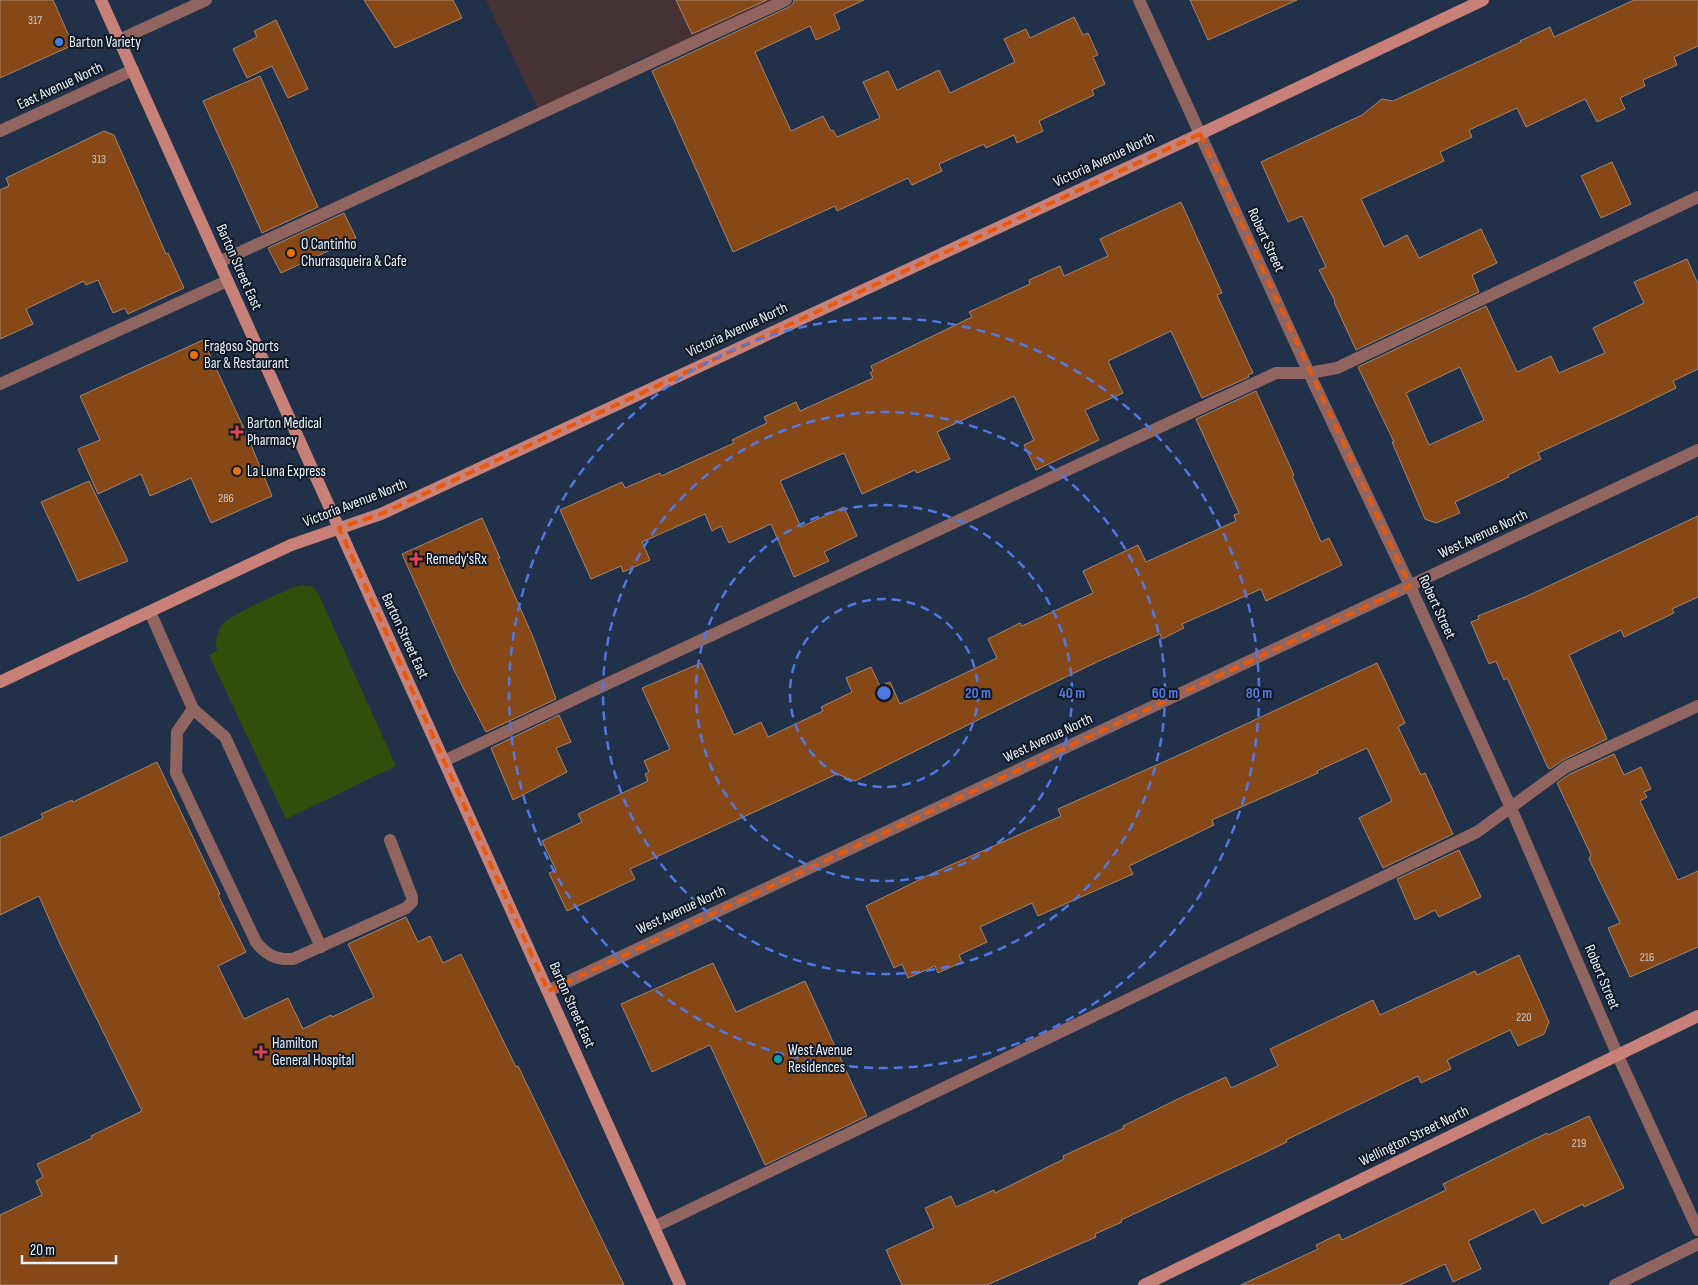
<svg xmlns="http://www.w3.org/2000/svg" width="1698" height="1285" viewBox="0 0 1698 1285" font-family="'Sofia Sans Condensed',sans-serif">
<rect width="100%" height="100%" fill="#203149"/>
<path fill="#463235" d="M 486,0 L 786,0 L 741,22 L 642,58 L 538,109 Z"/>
<path fill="#2f500b" d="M 301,585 L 311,586 L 318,593 L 396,766 L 286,819 L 209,655 L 217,651 C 215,641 216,633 222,625 C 229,615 288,589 301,585 Z"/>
<g fill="#864816" stroke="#a58570" fill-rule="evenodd">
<path d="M 0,0 L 53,0 L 73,45 L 0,78 Z"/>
<path d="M 364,0 L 453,0 L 462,18 L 395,48 Z"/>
<path d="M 676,0 L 767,0 L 692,34 Z"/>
<path d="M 794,0 L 864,0 L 834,14 L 840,29 L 816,40 L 810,26 L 755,52 L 791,131 L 823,116 L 831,131 L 833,130 L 837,137 L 880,118 L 863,82 L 888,71 L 897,90 L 939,70 L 950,93 L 1015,62 L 1004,39 L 1026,29 L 1030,38 L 1074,17 L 1083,35 L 1088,33 L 1098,55 L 1093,57 L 1105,84 L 1092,90 L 1094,95 L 1039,121 L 1043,131 L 1017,143 L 1014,135 L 986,148 L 984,144 L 939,164 L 942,171 L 912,185 L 908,178 L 837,211 L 835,206 L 733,252 L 652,71 L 789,7 L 793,4 Z"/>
<path d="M 1190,0 L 1297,0 L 1208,40 Z"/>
<path d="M 1634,0 L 1698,0 L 1698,46 L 1674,57 L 1677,65 L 1643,80 L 1645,86 L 1620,98 L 1625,109 L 1597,122 L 1585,99 L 1526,127 L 1517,108 L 1469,130 L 1472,137 L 1440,152 L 1444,161 L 1361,199 L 1384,247 L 1407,235 L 1419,258 L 1481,229 L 1497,263 L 1472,275 L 1479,292 L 1356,350 L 1334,302 L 1335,301 L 1319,270 L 1326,267 L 1302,216 L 1288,222 L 1261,162 L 1362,115 L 1382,99 L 1393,101 L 1521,42 L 1520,41 L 1550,27 L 1554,37 Z"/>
<path d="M 276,20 L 308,89 L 288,98 L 272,66 L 247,78 L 233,49 L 257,37 L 254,31 Z"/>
<path d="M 260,76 L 318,207 L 262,233 L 203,101 Z"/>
<path d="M 104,131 L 114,135 L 166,254 L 168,253 L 184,288 L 128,314 L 125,308 L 113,313 L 98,280 L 86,285 L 84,281 L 26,309 L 33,324 L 0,339 L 0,190 L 9,186 L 6,178 Z"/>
<path d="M 1612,162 L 1631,204 L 1601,218 L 1581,176 Z"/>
<path d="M 1181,202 L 1222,293 L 1217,295 L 1253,373 L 1248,375 L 1249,377 L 1202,398 L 1171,331 L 1108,361 L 1123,393 L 1085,410 L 1099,440 L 1036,470 L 1024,445 L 1034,440 L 1014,396 L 937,432 L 950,459 L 917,473 L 915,470 L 862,494 L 844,453 L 780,481 L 801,527 L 844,507 L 857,536 L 824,552 L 829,561 L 794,577 L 771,524 L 729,543 L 721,526 L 712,531 L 705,514 L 642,542 L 650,560 L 623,572 L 621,566 L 591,579 L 560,510 L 622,482 L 625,488 L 660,473 L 661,476 L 734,443 L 732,440 L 767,423 L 764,417 L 796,402 L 800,411 L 873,378 L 870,373 L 873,371 L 871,366 L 972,317 L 969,312 L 1030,284 L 1029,280 L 1060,266 L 1064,276 L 1108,256 L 1100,239 Z"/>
<path d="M 344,213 L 356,238 L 281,273 L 268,248 Z"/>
<path d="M 1687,259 L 1698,284 L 1698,369 L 1673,381 L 1676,388 L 1625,413 L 1538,453 L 1541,459 L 1508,475 L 1509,477 L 1455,502 L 1460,513 L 1436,523 L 1425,519 L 1392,442 L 1394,442 L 1358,367 L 1486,306 L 1517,372 L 1551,356 L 1559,373 L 1605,353 L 1593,328 L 1644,303 L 1634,282 ZM 1460,367 L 1484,420 L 1429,445 L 1406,393 Z"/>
<path d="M 203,340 L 247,435 L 272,496 L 211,523 L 191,478 L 150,496 L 141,474 L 98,494 L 78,449 L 100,440 L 80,396 Z"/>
<path d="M 1256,391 L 1294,475 L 1292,476 L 1321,542 L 1329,538 L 1342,565 L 1266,601 L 1261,589 L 1182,624 L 1184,628 L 1162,639 L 1160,634 L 1099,661 L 1006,706 L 855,781 L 837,774 L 630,869 L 635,879 L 567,911 L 549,873 L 556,870 L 542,841 L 582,822 L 578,814 L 648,781 L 645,774 L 649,772 L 644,761 L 670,749 L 642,688 L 701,663 L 734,735 L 761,722 L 768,737 L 823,711 L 821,707 L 852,692 L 846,678 L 871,667 L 880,686 L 890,682 L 900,704 L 997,658 L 988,639 L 1020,623 L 1022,626 L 1093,593 L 1083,571 L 1138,545 L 1146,562 L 1236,521 L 1234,515 L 1239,513 L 1196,419 Z"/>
<path d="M 89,481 L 128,561 L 78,581 L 41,502 Z"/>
<path d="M 1698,516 L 1698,597 L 1672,609 L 1674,613 L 1624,637 L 1621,630 L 1569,655 L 1607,739 L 1563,760 L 1550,769 L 1548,768 L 1507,678 L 1504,680 L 1496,661 L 1489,664 L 1471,622 L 1479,619 L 1478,616 L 1525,597 Z"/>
<path d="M 482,518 L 500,558 L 498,558 L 533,637 L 556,699 L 486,732 L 454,670 L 402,554 Z"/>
<path d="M 1377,663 L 1405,723 L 1398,727 L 1421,775 L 1425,773 L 1453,834 L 1383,868 L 1359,818 L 1392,801 L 1367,748 L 1317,771 L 1318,773 L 1212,820 L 1214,825 L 1129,866 L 1133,874 L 1038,916 L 1032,903 L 980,927 L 987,942 L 959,955 L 962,962 L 938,973 L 935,966 L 908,978 L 902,964 L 894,968 L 866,906 L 933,873 L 1061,816 L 1058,809 L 1188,751 Z"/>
<path d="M 559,715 L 571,742 L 556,748 L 567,772 L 513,800 L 491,748 Z"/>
<path d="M 1614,754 L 1624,775 L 1641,767 L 1651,789 L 1644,792 L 1647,797 L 1640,801 L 1678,880 L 1698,871 L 1698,947 L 1630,977 L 1608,928 L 1620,923 L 1589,859 L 1591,855 L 1557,783 L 1570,774 Z"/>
<path d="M 157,762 L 220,894 L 218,895 L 246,952 L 218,966 L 244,1019 L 288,998 L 303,1029 L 331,1015 L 332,1017 L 374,997 L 348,944 L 406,917 L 418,942 L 430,936 L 443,963 L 461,954 L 516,1067 L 518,1066 L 624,1285 L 0,1285 L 0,1215 L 42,1195 L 36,1181 L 43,1177 L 37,1164 L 92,1138 L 91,1136 L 142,1111 L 60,944 L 39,896 L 0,915 L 0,838 L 43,818 L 41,814 L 72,800 L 73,802 Z"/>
<path d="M 1459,850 L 1481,897 L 1439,917 L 1435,910 L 1415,920 L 1397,879 Z"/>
<path d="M 1519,955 L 1549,1022 L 1544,1034 L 1518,1046 L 1510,1030 L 1447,1060 L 1451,1069 L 1421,1083 L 1418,1076 L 1286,1140 L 1287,1142 L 1260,1155 L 1121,1220 L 1122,1222 L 1095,1234 L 1096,1237 L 987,1285 L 902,1285 L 886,1250 L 934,1228 L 925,1208 L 951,1196 L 956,1207 L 994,1190 L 995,1193 L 1064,1159 L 1063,1156 L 1124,1128 L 1123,1126 L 1182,1097 L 1226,1077 L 1231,1088 L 1278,1066 L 1270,1049 L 1373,1000 L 1380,1015 L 1475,971 L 1477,975 Z"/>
<path d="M 713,963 L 736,1012 L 805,981 L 867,1116 L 765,1165 L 710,1045 L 652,1072 L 621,1004 Z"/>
<path d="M 1589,1116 L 1624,1188 L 1584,1207 L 1583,1204 L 1542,1224 L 1534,1209 L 1468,1241 L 1481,1269 L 1453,1282 L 1445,1264 L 1400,1285 L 1241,1285 L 1318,1249 L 1316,1245 L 1339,1234 L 1342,1240 L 1446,1190 L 1443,1184 L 1547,1133 L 1548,1135 Z"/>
</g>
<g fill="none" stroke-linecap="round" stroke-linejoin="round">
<g stroke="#91655f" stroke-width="12">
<path d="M 219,262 L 786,0"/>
<path d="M 0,384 L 227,281"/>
<path d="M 150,612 L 193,709 L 225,737 L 321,947"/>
<path d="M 193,709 L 177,732 L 176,773 L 256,942 C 266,955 276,960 293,959 L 406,908 L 412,902 L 412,897 L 390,840"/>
<path d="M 444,761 L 596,689 L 1276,373 L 1309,373 L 1337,368 L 1698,197"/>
<path d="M 654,1227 L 1477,832 L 1566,767 L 1698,706"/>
<path d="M 1615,1285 L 1698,1244"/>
</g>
<g stroke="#91655f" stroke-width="12">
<path d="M 1139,0 L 1309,373 L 1410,586 L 1511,808 L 1618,1056 L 1698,1230"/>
<path d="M 119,40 L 206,0"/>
<path d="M 0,131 L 133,70"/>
<path d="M 548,991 L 1698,450"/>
</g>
<g stroke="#c78178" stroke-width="12">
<path d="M 101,0 L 680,1285"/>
<path d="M 0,682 L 291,545 L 381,514 L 1200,134 L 1483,0"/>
<path d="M 1144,1285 L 1698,1016"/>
</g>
</g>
<path fill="none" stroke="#e8590c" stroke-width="4" stroke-dasharray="10 6" stroke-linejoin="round" d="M 1200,134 L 1410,586 L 548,991 L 339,528 L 381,514 Z"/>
<g fill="none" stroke="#5077e2" stroke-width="2.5" stroke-dasharray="9 6">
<circle cx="884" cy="693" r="94"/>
<circle cx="884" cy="693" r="188"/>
<circle cx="884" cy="693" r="281"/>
<circle cx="884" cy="693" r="375"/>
</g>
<circle fill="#3f7fe0" stroke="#111924" stroke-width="2" cx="59" cy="42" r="5"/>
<g fill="#e8710a" stroke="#111924" stroke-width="2">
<circle cx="291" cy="253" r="5"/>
<circle cx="194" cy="355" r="5"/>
<circle cx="237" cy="471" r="5"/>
</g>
<g fill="#e0444e" stroke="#111924" stroke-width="2">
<path d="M234.5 424.5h5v5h5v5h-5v5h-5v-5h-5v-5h5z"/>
<path d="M413.5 551.5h5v5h5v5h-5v5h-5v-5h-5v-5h5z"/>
<path d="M258.5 1044.5h5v5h5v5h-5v5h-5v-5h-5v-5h5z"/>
</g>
<circle fill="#0f9aa8" stroke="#111924" stroke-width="2" cx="778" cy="1059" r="5"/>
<g text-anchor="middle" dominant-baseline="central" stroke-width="4" stroke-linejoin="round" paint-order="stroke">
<g font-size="12" fill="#d0c7c4">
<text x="35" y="20">317</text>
<text x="99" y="159">313</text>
<text x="226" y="498">286</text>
<text x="1647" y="957">216</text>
<text x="1524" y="1017">220</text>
<text x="1579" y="1143">219</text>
</g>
<g font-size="15" fill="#e8f1fe" stroke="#111924" text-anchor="start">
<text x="69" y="42">Barton Variety</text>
<text x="301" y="244">O Cantinho<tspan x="301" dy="17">Churrasqueira &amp; Cafe</tspan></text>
<text x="204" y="346">Fragoso Sports<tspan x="204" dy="17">Bar &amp; Restaurant</tspan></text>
<text x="247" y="423">Barton Medical<tspan x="247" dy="17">Pharmacy</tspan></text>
<text x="247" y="471">La Luna Express</text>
<text x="426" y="559">Remedy'sRx</text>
<text x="272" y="1043">Hamilton<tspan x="272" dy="17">General Hospital</tspan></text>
<text x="788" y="1050">West Avenue<tspan x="788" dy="17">Residences</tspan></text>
</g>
<g font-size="15" fill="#e8f1fe" stroke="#111924">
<text transform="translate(60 86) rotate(-25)">East Avenue North</text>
<text transform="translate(1104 160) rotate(-25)">Victoria Avenue North</text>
<text transform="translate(1266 240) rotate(65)">Robert Street</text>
<text transform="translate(239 267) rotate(66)">Barton Street East</text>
<text transform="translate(737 330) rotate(-25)">Victoria Avenue North</text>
<text transform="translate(355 503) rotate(-21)">Victoria Avenue North</text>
<text transform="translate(1483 534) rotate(-25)">West Avenue North</text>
<text transform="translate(1437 607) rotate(65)">Robert Street</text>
<text transform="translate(405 636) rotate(65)">Barton Street East</text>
<text transform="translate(1048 738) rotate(-25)">West Avenue North</text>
<text transform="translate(681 910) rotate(-25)">West Avenue North</text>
<text transform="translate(1602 977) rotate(67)">Robert Street</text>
<text transform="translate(572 1005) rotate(66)">Barton Street East</text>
<text transform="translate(1414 1136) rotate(-26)">Wellington Street North</text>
</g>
</g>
<circle cx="884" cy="693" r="8" fill="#5077e2" stroke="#111924" stroke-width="2.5"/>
<g font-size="15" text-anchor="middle" font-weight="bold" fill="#5077e2" stroke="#111924" stroke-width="4" stroke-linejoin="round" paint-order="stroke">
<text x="978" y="698">20 m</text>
<text x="1072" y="698">40 m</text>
<text x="1165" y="698">60 m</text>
<text x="1259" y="698">80 m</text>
</g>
<path d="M22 1255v8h94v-8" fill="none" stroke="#e8f1fe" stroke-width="2.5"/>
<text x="30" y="1255" font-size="15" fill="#e8f1fe" stroke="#111924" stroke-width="4" paint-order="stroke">20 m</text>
</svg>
